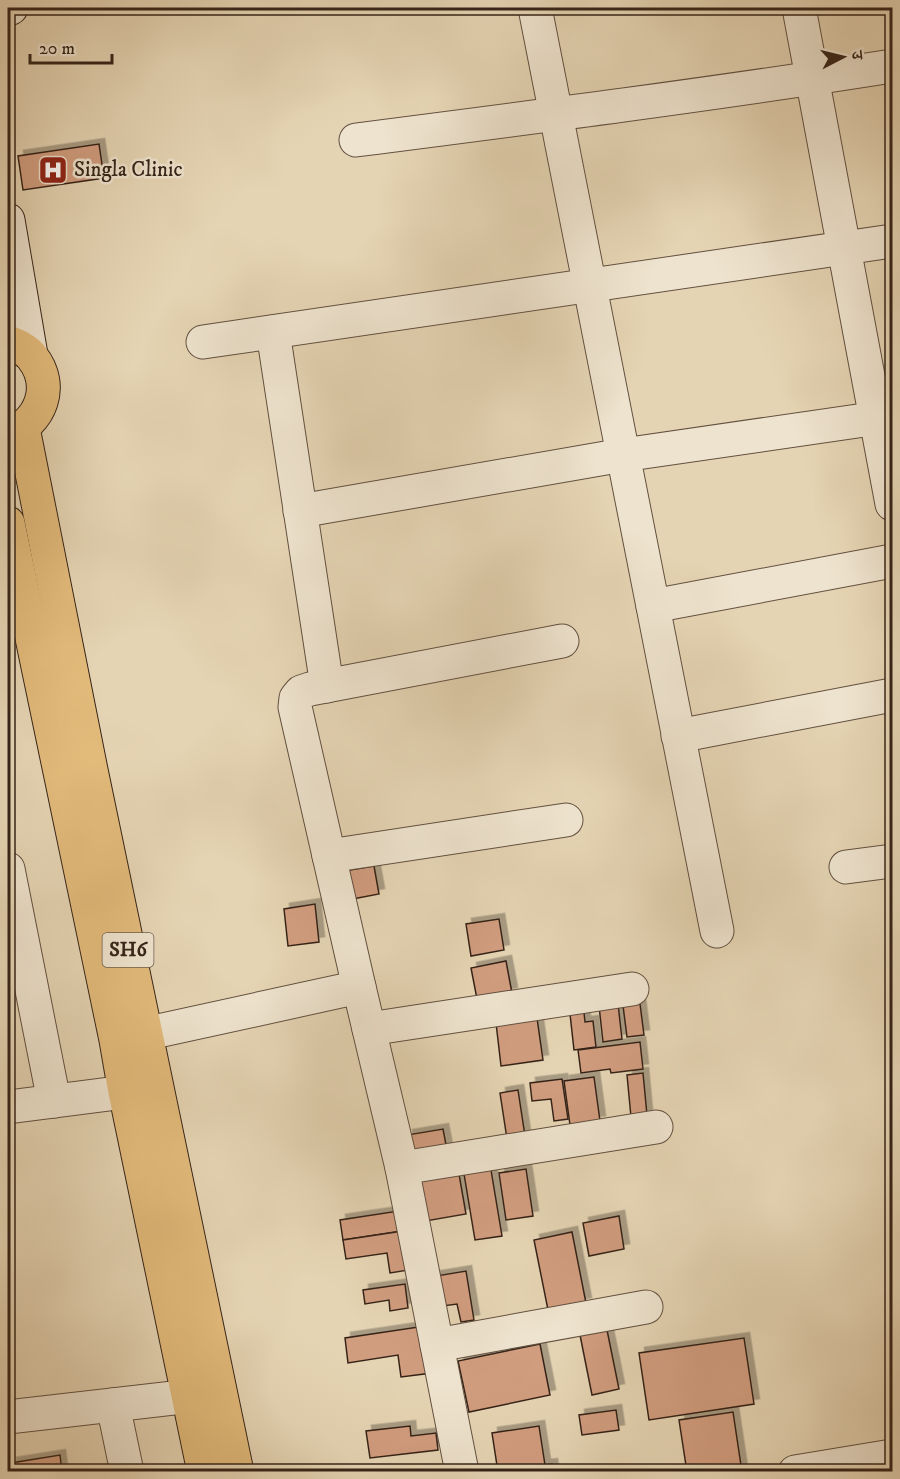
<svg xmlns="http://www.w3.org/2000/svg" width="900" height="1479" viewBox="0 0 900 1479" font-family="'IM FELL DW Pica','Noto Serif Devanagari',serif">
<defs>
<filter id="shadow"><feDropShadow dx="5.5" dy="-5.5" stdDeviation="0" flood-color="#0004"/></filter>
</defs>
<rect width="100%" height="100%" fill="#e5d4b3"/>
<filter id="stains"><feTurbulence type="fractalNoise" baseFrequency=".00333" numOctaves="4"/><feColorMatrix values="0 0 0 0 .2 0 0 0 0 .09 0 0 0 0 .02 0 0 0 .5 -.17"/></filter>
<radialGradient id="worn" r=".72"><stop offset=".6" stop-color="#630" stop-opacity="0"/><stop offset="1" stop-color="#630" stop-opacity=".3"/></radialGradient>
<g fill="#d19d7f" stroke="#362419" stroke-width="1.5" filter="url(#shadow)">
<path d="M 99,144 L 104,178 L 23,190 L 18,156 Z"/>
<path d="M 374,866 L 379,894 L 342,901 L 338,872 Z"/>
<path d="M 315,904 L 319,942 L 288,946 L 284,909 Z"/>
<path d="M 499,919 L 504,950 L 471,956 L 466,924 Z"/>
<path d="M 506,961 L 512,993 L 477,999 L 471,968 Z"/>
<path d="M 617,995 L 622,1039 L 603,1042 L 598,997 Z"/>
<path d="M 639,996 L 644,1035 L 627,1037 L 622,998 Z"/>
<path d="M 583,1003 L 585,1022 L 593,1021 L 596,1047 L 574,1050 L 569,1005 Z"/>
<path d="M 537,1018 L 543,1060 L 501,1066 L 496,1023 Z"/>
<path d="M 640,1042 L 643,1069 L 611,1073 L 610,1069 L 581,1073 L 578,1050 Z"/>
<path d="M 643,1073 L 647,1115 L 631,1117 L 627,1075 Z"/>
<path d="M 594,1077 L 600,1121 L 570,1125 L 564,1081 Z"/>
<path d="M 562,1079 L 568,1119 L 554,1121 L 551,1099 L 532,1101 L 530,1083 Z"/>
<path d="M 518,1090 L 525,1136 L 507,1139 L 500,1093 Z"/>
<path d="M 443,1129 L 447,1150 L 410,1156 L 407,1135 Z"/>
<path d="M 490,1164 L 502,1236 L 475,1240 L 463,1168 Z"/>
<path d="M 526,1169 L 533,1216 L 506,1220 L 499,1173 Z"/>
<path d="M 459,1174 L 466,1214 L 420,1222 L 413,1182 Z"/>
<path d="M 405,1210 L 408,1230 L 343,1240 L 340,1220 Z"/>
<path d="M 619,1216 L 624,1249 L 589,1256 L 583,1223 Z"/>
<path d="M 403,1231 L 409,1270 L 390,1273 L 387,1253 L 346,1259 L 343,1240 Z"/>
<path d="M 572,1232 L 586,1303 L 548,1310 L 534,1240 Z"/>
<path d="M 466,1271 L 474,1320 L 461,1322 L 457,1304 L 435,1307 L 430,1277 Z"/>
<path d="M 405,1284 L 408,1308 L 390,1311 L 389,1300 L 365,1304 L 363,1290 Z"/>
<path d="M 606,1325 L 619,1389 L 592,1395 L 579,1330 Z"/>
<path d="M 425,1326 L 432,1373 L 401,1377 L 398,1355 L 348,1363 L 345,1338 Z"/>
<path d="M 744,1338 L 754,1404 L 649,1420 L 639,1353 Z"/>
<path d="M 540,1344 L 550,1395 L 469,1412 L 458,1361 Z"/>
<path d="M 616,1410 L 619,1430 L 582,1435 L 579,1415 Z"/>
<path d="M 733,1412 L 742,1472 L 687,1472 L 679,1420 Z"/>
<path d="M 410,1426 L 411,1436 L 436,1433 L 438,1450 L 370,1458 L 366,1431 Z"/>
<path d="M 539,1426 L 545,1465 L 552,1464 L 553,1472 L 498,1472 L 492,1433 Z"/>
<path d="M 60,1455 L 62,1472 L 12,1472 L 11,1463 Z"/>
</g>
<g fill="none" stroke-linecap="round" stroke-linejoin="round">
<g stroke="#625040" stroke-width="35">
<g id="street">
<path d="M 535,8 L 717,931"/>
<path d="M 799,8 L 892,504"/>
<path d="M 356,140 C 535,117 714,94 892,66"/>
<path d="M 273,332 L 327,686"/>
<path d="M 203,342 L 892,241"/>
<path d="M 300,511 L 623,455 L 892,416"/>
<path d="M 653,606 L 892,561"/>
<path d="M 678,736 L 892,695"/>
<path d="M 329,856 L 566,820"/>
<path d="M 846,867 L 892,861"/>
<path d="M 8,869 L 54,1101"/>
<path d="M 369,1029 L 632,989"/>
<path d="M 117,1040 L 359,987"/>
<path d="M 8,1107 L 125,1092"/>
<path d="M 402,1168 L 656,1127"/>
<path d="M 437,1345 L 646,1307"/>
<path d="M 113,1405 L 127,1472"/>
<path d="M 8,1417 L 217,1393"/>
<path d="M 462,1472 L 402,1168 L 359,987 L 295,707 L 296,698 L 301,692 L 310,689 L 562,641"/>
<path d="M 795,1472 L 892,1456"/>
</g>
</g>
<g stroke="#362419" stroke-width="35">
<g id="secondary">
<path d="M 8,8 L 11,8"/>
<path d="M 8,220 L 31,355"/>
</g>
</g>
<g stroke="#362419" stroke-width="35">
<g id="primary">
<path d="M 8,342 C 16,345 26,349 32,357 C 55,386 41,422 8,435"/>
<path d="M 23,428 L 91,770 L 237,1472"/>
<path d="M 8,523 L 116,1040 L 125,1092 L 204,1472"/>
</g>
</g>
<use href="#street" stroke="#eee3ce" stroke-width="33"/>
<use href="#secondary" stroke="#eee3ce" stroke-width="33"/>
<use href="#primary" stroke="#e2ba7a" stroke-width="33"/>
</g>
<defs>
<g id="hospital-square" transform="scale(1.5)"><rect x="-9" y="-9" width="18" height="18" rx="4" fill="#8f2418" stroke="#eee3ce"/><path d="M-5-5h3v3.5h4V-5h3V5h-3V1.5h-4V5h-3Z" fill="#fff"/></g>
</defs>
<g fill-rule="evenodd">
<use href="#hospital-square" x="53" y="170"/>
</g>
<g text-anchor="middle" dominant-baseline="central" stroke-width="5" stroke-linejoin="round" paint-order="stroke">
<rect fill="#eee3ce" stroke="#6d5d4f" stroke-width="1.5" x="102.5" y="933" width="51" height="34" rx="4.5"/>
<g font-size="20" font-weight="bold" fill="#362419">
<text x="128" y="950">SH6</text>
</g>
<g font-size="21" fill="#362419" stroke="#eee3ce" text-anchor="start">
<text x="74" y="170">Singla Clinic</text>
</g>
</g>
<rect width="900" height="1479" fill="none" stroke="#e5d4b3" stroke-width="30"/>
<rect x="9" y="9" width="882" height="1461" fill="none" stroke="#362419" stroke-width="3"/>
<rect x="15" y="15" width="870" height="1449" fill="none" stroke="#362419" stroke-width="1.5"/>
<g transform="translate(843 57) rotate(83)" stroke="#eee3ce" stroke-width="4.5" paint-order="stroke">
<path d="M0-4.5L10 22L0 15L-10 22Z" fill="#362419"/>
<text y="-9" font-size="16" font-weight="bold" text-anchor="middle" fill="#362419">उ</text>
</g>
<path d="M30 54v9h82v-9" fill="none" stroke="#362419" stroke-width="3"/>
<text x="39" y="54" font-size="18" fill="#362419" stroke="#eee3ce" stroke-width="4.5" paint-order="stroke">20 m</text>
<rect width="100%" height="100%" filter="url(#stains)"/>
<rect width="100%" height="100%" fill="url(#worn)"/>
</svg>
